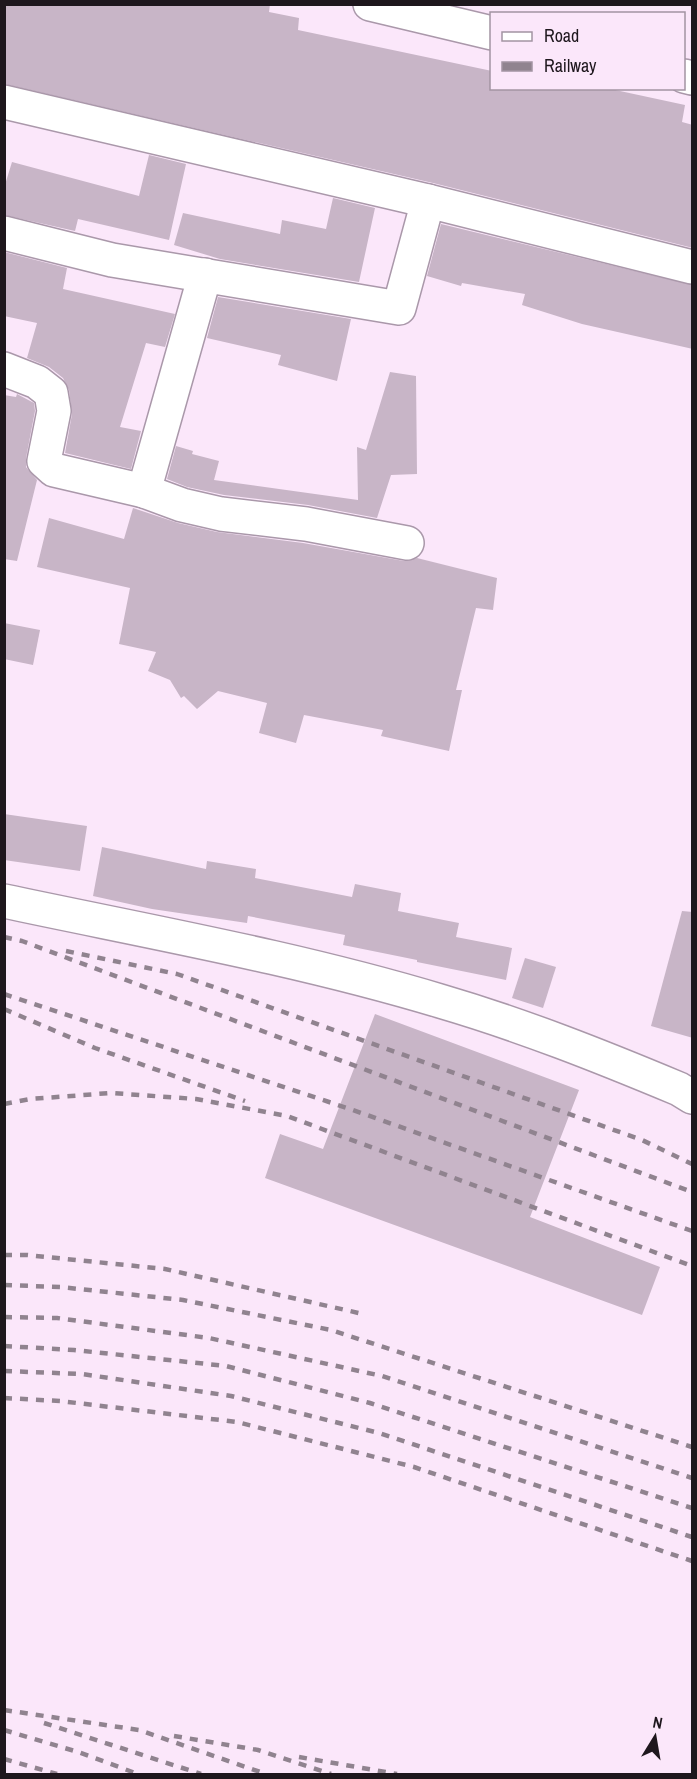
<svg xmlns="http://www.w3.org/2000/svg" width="697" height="1779" viewBox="0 0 697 1779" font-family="'Archivo Narrow',sans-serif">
<rect width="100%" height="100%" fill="#fbe7fa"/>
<g fill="#c8b5c7">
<path d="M 4,4 L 270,4 L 269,12 L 299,18 L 298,30 L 492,71 L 492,88 L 606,88 L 685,105 L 682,122 L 693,125 L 693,248 L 433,183 L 4,84 Z"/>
<path d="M 149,155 L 186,164 L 169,240 L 78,219 L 75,231 L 4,215 L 4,188 L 12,162 L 139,196 Z"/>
<path d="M 333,198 L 375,208 L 359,282 L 220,259 L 174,245 L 183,213 L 280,234 L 282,220 L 326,229 Z"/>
<path d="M 441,224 L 693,285 L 693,349 L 582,324 L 522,305 L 525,294 L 462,283 L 461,286 L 427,276 Z"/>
<path d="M 4,252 L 67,268 L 63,289 L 175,314 L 165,347 L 146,343 L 120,427 L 141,431 L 131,469 L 65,453 L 72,414 L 69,390 L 63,378 L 49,367 L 27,358 L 37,323 L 4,316 Z"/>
<path d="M 218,297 L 351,319 L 337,381 L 278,365 L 281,355 L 207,338 Z"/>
<path d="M 390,372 L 416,376 L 417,474 L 391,475 L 377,518 L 308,505 L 224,495 L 187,487 L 167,479 L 176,446 L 193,451 L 192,454 L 219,461 L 214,480 L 358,500 L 357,447 L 366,450 Z"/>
<path d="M 17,394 L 34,403 L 35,411 L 26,458 L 26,467 L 37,480 L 17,561 L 4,559 L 4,395 L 16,397 Z"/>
<path d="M 133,508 L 178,523 L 217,532 L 303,543 L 404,561 L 417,558 L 497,578 L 493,610 L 476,608 L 456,690 L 462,690 L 449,751 L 381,736 L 383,730 L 304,715 L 296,743 L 259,733 L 267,703 L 218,691 L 197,709 L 184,696 L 181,698 L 170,680 L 148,671 L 156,652 L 119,644 L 130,588 L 37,567 L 49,518 L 124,539 Z"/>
<path d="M 4,623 L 40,630 L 33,665 L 4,659 Z"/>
<path d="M 4,814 L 87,826 L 80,871 L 4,860 Z"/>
<path d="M 102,847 L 206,869 L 207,861 L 256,869 L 255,878 L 352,897 L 355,884 L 401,893 L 398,911 L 459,923 L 456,937 L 512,948 L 506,980 L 417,962 L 417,960 L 343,945 L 345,935 L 248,916 L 247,923 L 152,909 L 93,896 Z"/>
<path d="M 682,911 L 693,912 L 693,1038 L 651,1026 Z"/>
<path d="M 525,958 L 556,967 L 543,1008 L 512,998 Z"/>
<path d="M 375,1014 L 579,1090 L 530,1217 L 660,1267 L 642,1315 L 265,1178 L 280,1134 L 323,1149 Z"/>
</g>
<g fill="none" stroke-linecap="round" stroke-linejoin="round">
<g stroke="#aa98aa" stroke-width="36">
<g id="minor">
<path d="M 370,4 L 492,33"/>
<path d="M 684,76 L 692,78"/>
<path d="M 4,102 L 428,201 L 692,267"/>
<path d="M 4,233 L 112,260 L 399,308 L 428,201"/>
<path d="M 4,369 L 37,382 L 51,393 L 54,411 L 44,461 L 54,470 L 144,491 L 182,505 L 221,514 L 306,524 L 407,543"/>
<path d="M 144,491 L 205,275"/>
<path d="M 4,901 C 150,932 297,958 440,1001 C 522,1025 600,1056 679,1089 L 692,1097"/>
</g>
</g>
<use href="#minor" stroke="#fff" stroke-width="33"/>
<g stroke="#90838f" stroke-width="4.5" stroke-dasharray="8 8" stroke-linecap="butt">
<path d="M 4,937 L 22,941 L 692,1192"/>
<path d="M 66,951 L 177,974 L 642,1140 L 692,1164"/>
<path d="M 4,994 L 353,1110 L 692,1231"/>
<path d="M 4,1009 L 95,1048 L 245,1101"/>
<path d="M 4,1104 L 30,1099 L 111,1093 L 196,1099 L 287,1116 L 692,1266"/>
<path d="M 4,1255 L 27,1255 L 165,1269 L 363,1314"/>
<path d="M 4,1285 L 60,1287 L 183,1300 L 331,1330 L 692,1447"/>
<path d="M 4,1317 L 57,1318 L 209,1338 L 382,1376 L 692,1478"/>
<path d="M 4,1346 L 74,1350 L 226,1366 L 370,1403 L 692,1508"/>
<path d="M 4,1371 L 82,1374 L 231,1396 L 379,1433 L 692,1537"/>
<path d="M 4,1398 L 60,1401 L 237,1422 L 414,1467 L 692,1561"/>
<path d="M 4,1710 L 139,1730 L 266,1774"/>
<path d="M 44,1723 L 201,1774"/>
<path d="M 4,1730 L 78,1752 L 138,1774"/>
<path d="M 174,1736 L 258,1750 L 331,1774"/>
<path d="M 299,1757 L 397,1774"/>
<path d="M 4,1759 L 57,1774"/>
</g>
</g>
<rect width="697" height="1779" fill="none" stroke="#1e171d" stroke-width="12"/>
<rect x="490" y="12" width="195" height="78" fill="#fbe7fa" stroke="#a394a2" stroke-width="1.5"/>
<rect x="502" y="32" width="30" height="9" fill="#ffffff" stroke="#a394a2" stroke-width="1.5"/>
<text x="544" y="42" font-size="18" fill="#1e171d">Road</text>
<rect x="502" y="62" width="30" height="9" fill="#90838f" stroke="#a394a2" stroke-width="1.5"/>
<text x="544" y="72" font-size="18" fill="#1e171d">Railway</text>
<g transform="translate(655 1737) rotate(11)" stroke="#fbe7fa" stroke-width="4.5" paint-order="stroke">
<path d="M0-4.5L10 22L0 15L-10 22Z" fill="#1e171d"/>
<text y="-9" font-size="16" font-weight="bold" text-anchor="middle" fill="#1e171d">N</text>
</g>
</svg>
